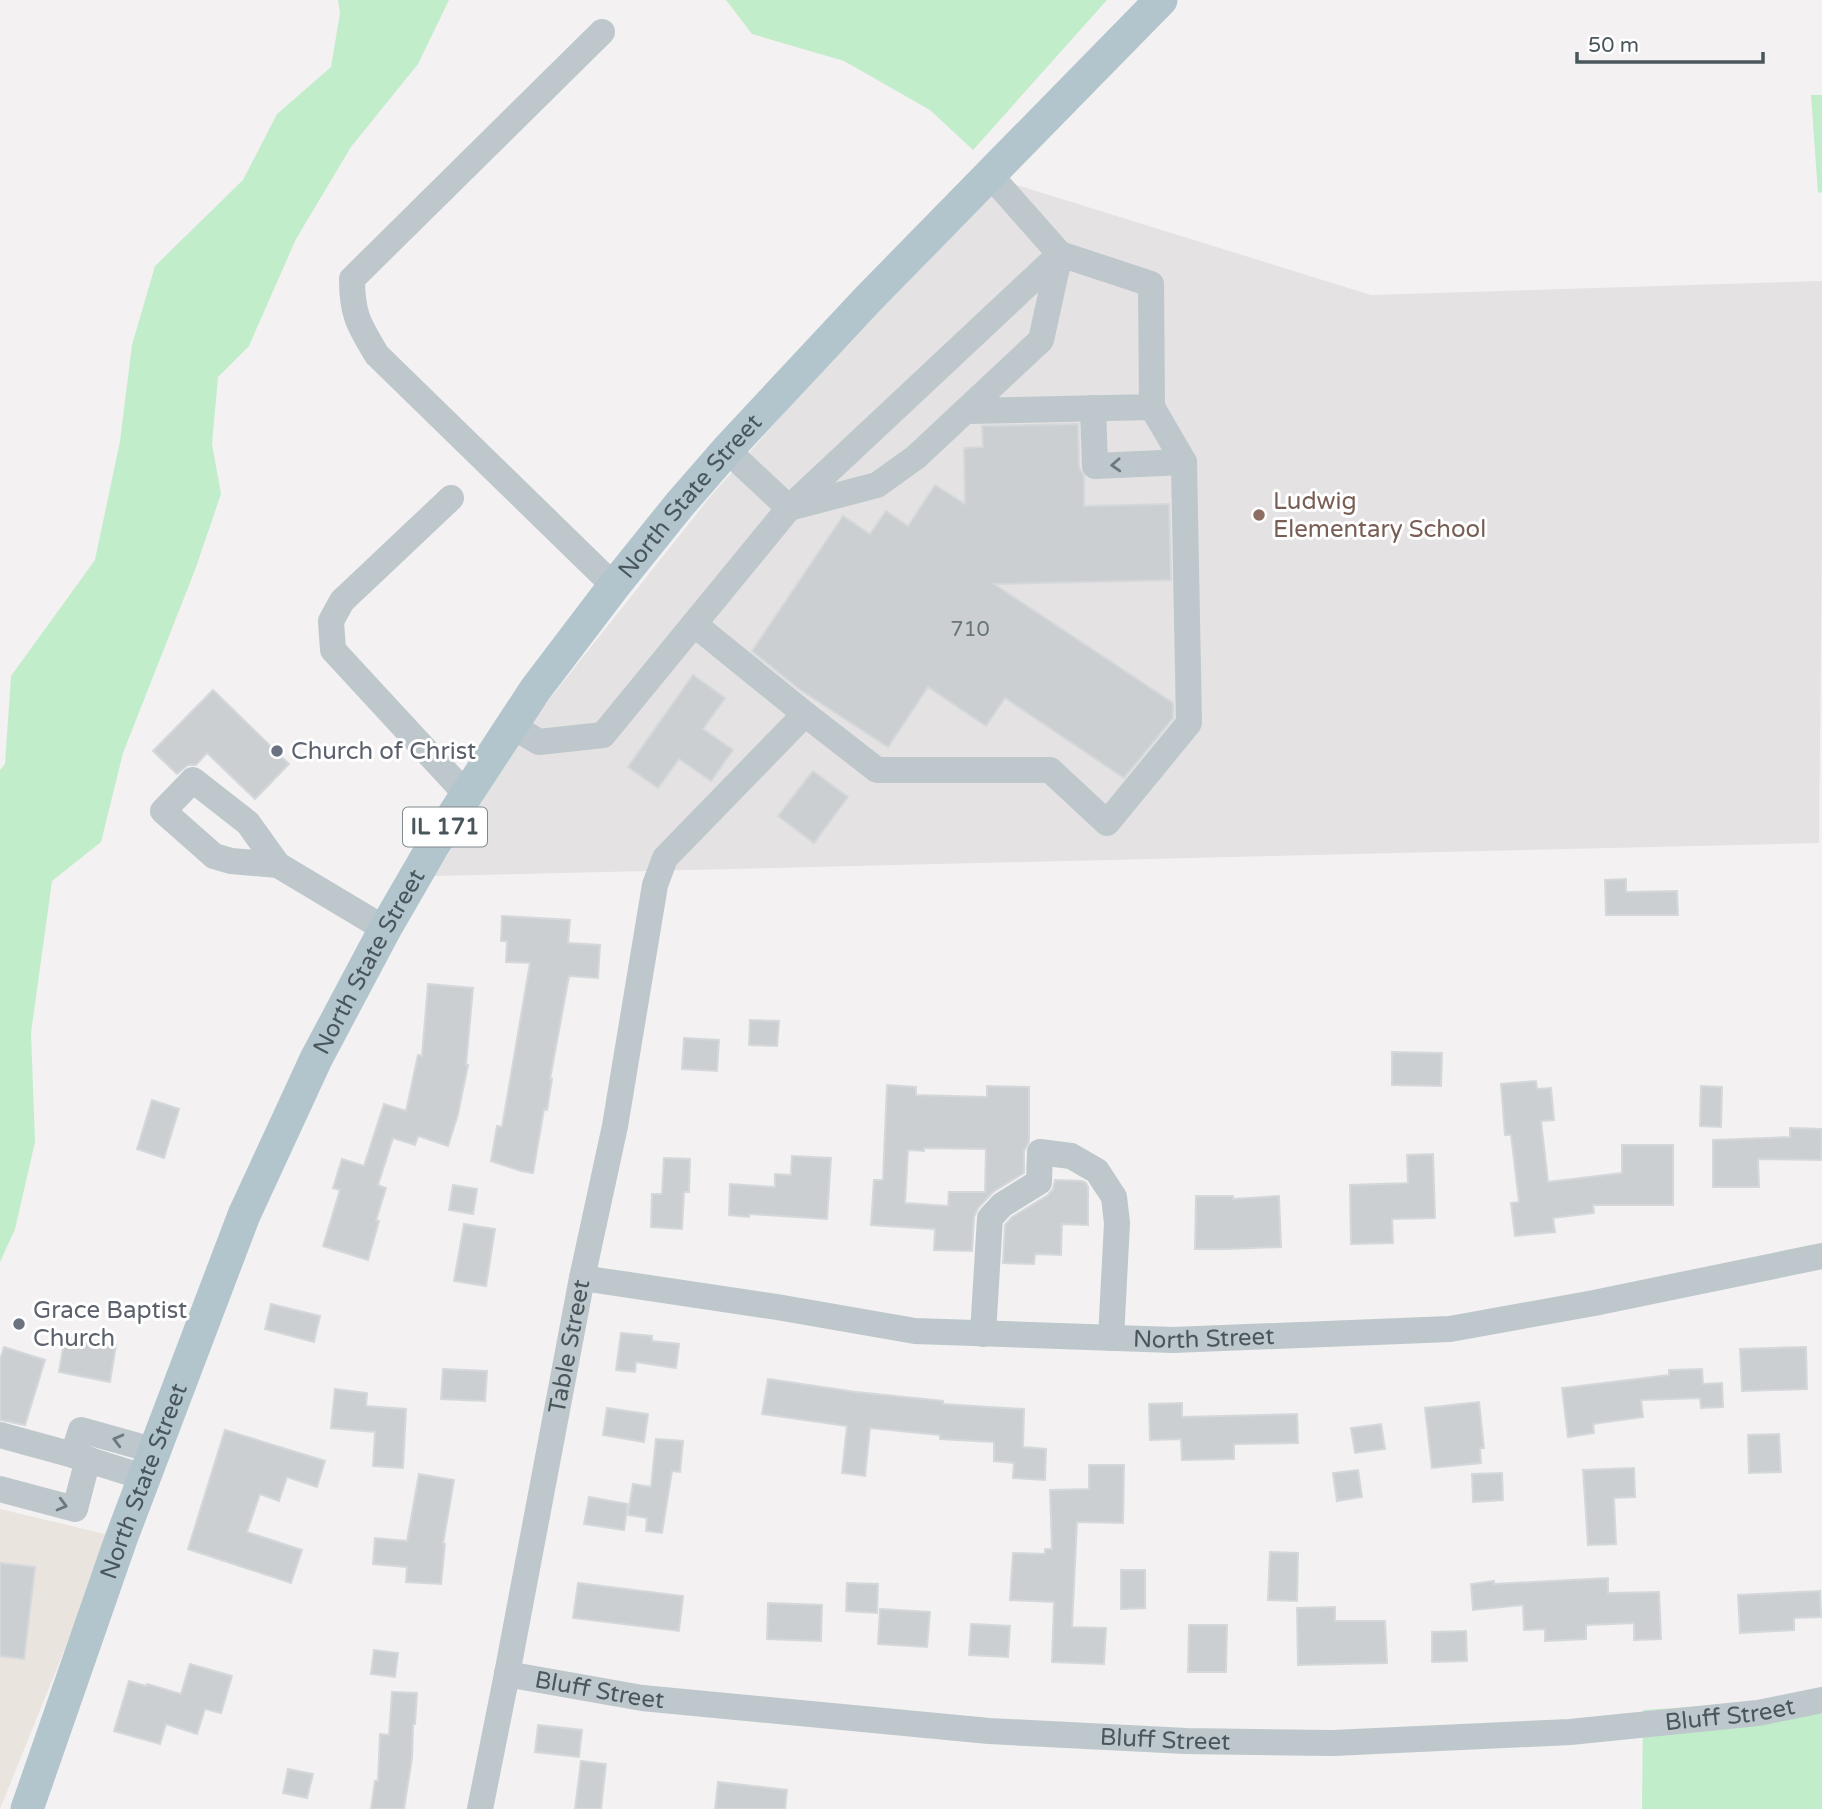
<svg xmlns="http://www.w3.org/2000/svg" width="1822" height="1809" viewBox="0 0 1822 1809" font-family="'Varela Round',sans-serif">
<rect width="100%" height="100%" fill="#f3f1f1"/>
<path fill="#e9e4de" d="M 0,1509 L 105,1534 L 80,1611 L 0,1809 Z"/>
<path fill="#e4e2e2" d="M 1007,182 L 1371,295 L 1822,281 L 1822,533 L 1819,843 L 434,876 L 540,711 L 710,497 L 875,310 Z"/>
<g fill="#c2edcb">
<path d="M 338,0 L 449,0 L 418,64 L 351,147 L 296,239 L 249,346 L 218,377 L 212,444 L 221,494 L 195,570 L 123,753 L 101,842 L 52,881 L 31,1033 L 35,1142 L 15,1229 L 0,1262 L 0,770 L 5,764 L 11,676 L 95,560 L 120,441 L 132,345 L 155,266 L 243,180 L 277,114 L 331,67 L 340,13 Z"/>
<path d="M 726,0 L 1107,0 L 973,150 L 930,110 L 844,61 L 752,34 Z"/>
<path d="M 1811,95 L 1822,95 L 1822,192 L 1818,193 Z"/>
<path d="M 1822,1690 L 1822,1809 L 1642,1809 L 1643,1710 L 1759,1703 Z"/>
</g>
<g fill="#cbcfd2" stroke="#d5d8db" stroke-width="2" fill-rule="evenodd">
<path d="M 1078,424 L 1079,467 L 1084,476 L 1084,506 L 1169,504 L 1171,580 L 994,584 L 1173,703 L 1173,718 L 1124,778 L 1005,698 L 986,726 L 928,687 L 888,747 L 799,689 L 752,651 L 843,516 L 870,534 L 886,511 L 908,526 L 935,485 L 965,504 L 964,448 L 983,447 L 982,426 Z"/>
<path d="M 693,675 L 725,698 L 703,729 L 733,750 L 711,781 L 679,759 L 658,788 L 628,767 Z"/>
<path d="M 213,690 L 289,764 L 255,799 L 207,753 L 196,765 L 188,765 L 177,774 L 153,751 Z"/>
<path d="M 813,771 L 848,797 L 814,843 L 778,816 Z"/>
<path d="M 1626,879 L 1626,892 L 1677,891 L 1678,915 L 1606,915 L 1605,880 Z"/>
<path d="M 502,916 L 570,920 L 568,943 L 600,945 L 598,978 L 569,976 L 550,1079 L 552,1079 L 547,1110 L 544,1109 L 533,1173 L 521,1171 L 491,1161 L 497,1126 L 502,1127 L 530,963 L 506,962 L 507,941 L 501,941 Z"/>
<path d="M 428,984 L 473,988 L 466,1065 L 468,1065 L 458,1114 L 448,1146 L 418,1136 L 415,1145 L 393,1138 L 378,1185 L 386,1188 L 376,1220 L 379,1221 L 368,1260 L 323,1246 L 340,1190 L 333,1188 L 342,1159 L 364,1166 L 384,1104 L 406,1111 L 418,1055 L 422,1056 Z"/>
<path d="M 750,1020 L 779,1021 L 777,1046 L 749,1045 Z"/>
<path d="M 684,1038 L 719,1040 L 717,1071 L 682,1069 Z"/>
<path d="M 1392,1052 L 1442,1053 L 1441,1086 L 1392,1085 Z"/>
<path d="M 1536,1081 L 1537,1089 L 1551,1088 L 1554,1120 L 1541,1121 L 1548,1182 L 1622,1173 L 1622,1145 L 1673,1145 L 1673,1205 L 1593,1205 L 1594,1213 L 1553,1218 L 1555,1232 L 1515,1236 L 1511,1203 L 1519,1202 L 1511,1135 L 1505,1135 L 1501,1084 Z"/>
<path d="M 887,1085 L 916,1087 L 916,1095 L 987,1097 L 987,1086 L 1029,1087 L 1029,1142 L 1024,1151 L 1024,1173 L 993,1192 L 978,1208 L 974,1217 L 972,1251 L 934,1250 L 935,1229 L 871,1225 L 874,1180 L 883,1180 ZM 924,1148 L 986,1149 L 985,1192 L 949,1192 L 948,1206 L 905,1203 L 908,1150 L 924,1151 Z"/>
<path d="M 1701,1086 L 1722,1087 L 1721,1127 L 1700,1126 Z"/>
<path d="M 152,1100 L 179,1109 L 164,1158 L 137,1149 Z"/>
<path d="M 1790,1128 L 1822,1129 L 1821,1160 L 1758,1159 L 1759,1187 L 1713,1187 L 1713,1140 L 1790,1137 Z"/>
<path d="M 1433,1154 L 1435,1218 L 1392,1219 L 1393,1243 L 1351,1244 L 1350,1185 L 1408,1183 L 1407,1155 Z"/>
<path d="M 792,1156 L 831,1158 L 827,1219 L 749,1214 L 749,1217 L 729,1215 L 730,1184 L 775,1187 L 775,1174 L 791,1175 Z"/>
<path d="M 664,1158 L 690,1159 L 689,1192 L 684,1192 L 682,1229 L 651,1227 L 652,1194 L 662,1194 Z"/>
<path d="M 1055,1180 L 1082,1181 L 1086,1183 L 1088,1187 L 1088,1225 L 1062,1224 L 1061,1255 L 1035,1254 L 1034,1264 L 1003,1263 L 1005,1225 L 1012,1217 L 1048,1195 L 1053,1189 Z"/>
<path d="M 453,1185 L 477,1189 L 473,1214 L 449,1210 Z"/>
<path d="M 1196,1196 L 1233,1196 L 1233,1199 L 1279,1196 L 1281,1247 L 1228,1249 L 1195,1249 Z"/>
<path d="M 464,1224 L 495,1229 L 486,1286 L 454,1281 Z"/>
<path d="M 271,1304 L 320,1316 L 314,1342 L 265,1329 Z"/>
<path d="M 621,1333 L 652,1336 L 652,1341 L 679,1344 L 676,1368 L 636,1362 L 635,1372 L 616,1370 Z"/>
<path d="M 65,1336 L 116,1345 L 110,1382 L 59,1372 Z"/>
<path d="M 4,1347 L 45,1360 L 25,1425 L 0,1420 L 0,1360 Z"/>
<path d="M 1806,1347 L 1807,1389 L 1742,1391 L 1740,1349 Z"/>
<path d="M 443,1369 L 487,1371 L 485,1401 L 441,1399 Z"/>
<path d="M 1702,1369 L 1703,1384 L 1722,1383 L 1723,1407 L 1701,1408 L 1700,1398 L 1641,1400 L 1643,1417 L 1593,1424 L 1594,1433 L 1568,1437 L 1562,1388 L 1669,1375 L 1669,1370 Z"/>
<path d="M 768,1379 L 856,1392 L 943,1401 L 943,1404 L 1024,1409 L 1023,1447 L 1046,1449 L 1045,1480 L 1013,1478 L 1014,1463 L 994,1461 L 994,1442 L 940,1439 L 940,1435 L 870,1428 L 865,1476 L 842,1473 L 847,1426 L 762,1414 Z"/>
<path d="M 335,1389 L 367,1393 L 366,1406 L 406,1409 L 403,1468 L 373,1466 L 375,1432 L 331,1428 Z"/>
<path d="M 1479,1402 L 1484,1448 L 1480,1448 L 1481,1463 L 1432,1468 L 1425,1408 Z"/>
<path d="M 1182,1403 L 1182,1417 L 1297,1414 L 1298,1443 L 1234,1444 L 1234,1459 L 1182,1460 L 1181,1439 L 1150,1440 L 1149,1404 Z"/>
<path d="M 607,1408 L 648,1414 L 644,1442 L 603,1435 Z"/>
<path d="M 1381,1424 L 1385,1449 L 1355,1453 L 1351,1428 Z"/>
<path d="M 225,1430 L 325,1461 L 317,1487 L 287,1477 L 279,1501 L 260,1494 L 247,1532 L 302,1550 L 291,1583 L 188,1549 Z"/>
<path d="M 1779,1434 L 1781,1472 L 1749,1473 L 1748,1435 Z"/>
<path d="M 656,1439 L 683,1441 L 680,1472 L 672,1471 L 662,1533 L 646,1531 L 647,1518 L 628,1515 L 633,1484 L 651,1487 Z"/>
<path d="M 1089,1465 L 1124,1465 L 1123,1523 L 1077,1522 L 1072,1627 L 1106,1628 L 1104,1664 L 1052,1662 L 1054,1602 L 1010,1600 L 1013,1553 L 1045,1554 L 1045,1549 L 1052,1549 L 1050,1490 L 1089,1489 Z"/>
<path d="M 1634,1468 L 1635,1497 L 1614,1498 L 1616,1544 L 1588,1545 L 1583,1470 Z"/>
<path d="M 1358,1470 L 1362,1497 L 1337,1501 L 1333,1473 Z"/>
<path d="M 1502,1473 L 1503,1500 L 1473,1502 L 1472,1474 Z"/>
<path d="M 419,1474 L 454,1480 L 443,1544 L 445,1544 L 441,1584 L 406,1582 L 407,1567 L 373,1564 L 375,1538 L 407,1541 Z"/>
<path d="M 589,1497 L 628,1504 L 624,1530 L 584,1524 Z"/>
<path d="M 1270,1552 L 1298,1553 L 1297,1601 L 1268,1600 Z"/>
<path d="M 0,1563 L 35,1567 L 24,1659 L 0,1656 Z"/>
<path d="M 1121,1570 L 1145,1570 L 1145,1608 L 1121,1609 Z"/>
<path d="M 1608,1578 L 1608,1593 L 1659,1592 L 1661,1639 L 1634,1640 L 1634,1623 L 1586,1625 L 1586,1639 L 1545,1641 L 1545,1629 L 1524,1630 L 1523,1605 L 1473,1610 L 1471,1584 L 1494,1581 L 1494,1584 Z"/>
<path d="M 578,1583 L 683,1596 L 679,1631 L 573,1618 Z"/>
<path d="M 847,1583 L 878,1584 L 877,1613 L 846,1611 Z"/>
<path d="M 1820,1591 L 1821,1617 L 1794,1618 L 1794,1630 L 1740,1633 L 1738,1595 Z"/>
<path d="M 768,1603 L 822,1605 L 821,1641 L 767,1639 Z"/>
<path d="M 1335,1607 L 1335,1621 L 1385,1621 L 1387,1663 L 1298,1665 L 1297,1608 Z"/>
<path d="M 880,1609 L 930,1612 L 927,1647 L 878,1644 Z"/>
<path d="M 971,1624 L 1010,1626 L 1008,1657 L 969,1655 Z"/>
<path d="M 1189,1625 L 1227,1625 L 1226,1672 L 1188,1672 Z"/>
<path d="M 1466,1631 L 1467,1661 L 1432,1662 L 1432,1632 Z"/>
<path d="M 374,1650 L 398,1653 L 395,1677 L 371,1674 Z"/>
<path d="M 190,1664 L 232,1676 L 221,1713 L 205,1709 L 197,1734 L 166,1724 L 160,1744 L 114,1731 L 129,1681 L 146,1686 L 147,1684 L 181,1694 Z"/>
<path d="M 392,1692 L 417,1693 L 415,1724 L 413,1724 L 412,1758 L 404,1809 L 371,1809 L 375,1781 L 378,1781 L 380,1734 L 389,1735 Z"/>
<path d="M 538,1725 L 582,1730 L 579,1757 L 535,1752 Z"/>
<path d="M 581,1761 L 606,1764 L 601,1809 L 575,1809 Z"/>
<path d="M 288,1769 L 313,1774 L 307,1798 L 283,1793 Z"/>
<path d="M 718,1782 L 787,1790 L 785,1809 L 715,1809 Z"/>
</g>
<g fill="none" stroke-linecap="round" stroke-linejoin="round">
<g stroke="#bdc7cc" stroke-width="26">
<path d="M 602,32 L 352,279 C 352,315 359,325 377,355 L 614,586"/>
<path d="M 1093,408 L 1095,466 L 1184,462"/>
<path d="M 727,450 L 789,508 L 1060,254 L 990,175"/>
<path d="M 451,498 L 342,601 L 331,621 L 333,650 L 466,794"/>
<path d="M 694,624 L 805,714"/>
<path d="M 512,726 L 539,742 L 603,735 L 789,508 L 877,485 L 916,457 L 1041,340 L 1060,254 L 1151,284 L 1152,407 L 966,411"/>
<path d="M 278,865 L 248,823 L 193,780 L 163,811 L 214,856 L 231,861 L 278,865 L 385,929"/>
<path id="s1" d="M 582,1278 L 777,1307 L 915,1331 L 1173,1340 L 1450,1329 L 1594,1303 L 1822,1256"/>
<path d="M 983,1334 L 990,1218 L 1002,1205 L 1039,1182 L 1040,1152 L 1071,1156 L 1097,1171 L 1114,1197 L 1117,1223 L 1111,1338"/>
<path d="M 0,1435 L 73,1455 L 81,1430 L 156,1451"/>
<path d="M 73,1455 L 146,1478"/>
<path d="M 0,1489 L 75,1509 L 88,1459"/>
<path id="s2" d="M 507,1674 L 642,1698 L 989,1731 L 1186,1741 L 1333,1743 L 1570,1732 L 1758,1713 L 1822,1700"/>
<path id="s3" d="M 480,1809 L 507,1674 L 582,1278 L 615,1126 L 655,885 L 665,858 L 805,714 L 877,770 L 1050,770 L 1107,823 L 1189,723 L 1184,462 L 1152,407"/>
</g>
<path stroke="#b2c5cd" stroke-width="33" id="s4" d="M 27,1809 L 121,1539 L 244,1215 L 316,1059 L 385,929 L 433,846 L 535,690 L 614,586 L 680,504 L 727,450 L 869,298 L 1161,0"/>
</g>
<defs><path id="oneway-chevron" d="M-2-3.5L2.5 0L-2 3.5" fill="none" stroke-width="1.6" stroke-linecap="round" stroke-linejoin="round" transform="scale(1.75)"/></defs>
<g stroke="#6c797e">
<use href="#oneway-chevron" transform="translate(1116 465) rotate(177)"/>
<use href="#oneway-chevron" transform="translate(118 1440) rotate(-165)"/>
<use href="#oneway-chevron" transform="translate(62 1505) rotate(15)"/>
</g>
<circle fill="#8d6e63" stroke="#fff" stroke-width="2.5" cx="1259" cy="515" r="7"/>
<g fill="#6b7280" stroke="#fff" stroke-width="2.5">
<circle cx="277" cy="751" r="7"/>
<circle cx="19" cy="1324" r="7"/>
</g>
<g text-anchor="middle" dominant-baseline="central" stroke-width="6" stroke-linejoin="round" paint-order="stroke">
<g font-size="21" fill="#6a757a">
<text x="970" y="629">710</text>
</g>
<rect fill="#fff" stroke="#80898e" stroke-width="2" x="403" y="807.5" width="84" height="39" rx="5"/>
<g font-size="23" font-weight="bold" fill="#49575d">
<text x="445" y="827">IL 171</text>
</g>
<g font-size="24" fill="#49575d" stroke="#fff">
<text stroke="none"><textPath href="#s4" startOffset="1482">North State Street</textPath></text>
<text stroke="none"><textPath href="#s4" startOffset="915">North State Street</textPath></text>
<text stroke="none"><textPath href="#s1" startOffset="626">North Street</textPath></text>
<text stroke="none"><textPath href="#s3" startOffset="471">Table Street</textPath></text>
<text stroke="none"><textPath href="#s4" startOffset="348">North State Street</textPath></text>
<text stroke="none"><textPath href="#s2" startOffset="94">Bluff Street</textPath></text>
<text stroke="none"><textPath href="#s2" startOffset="1228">Bluff Street</textPath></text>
<text stroke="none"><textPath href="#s2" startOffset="662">Bluff Street</textPath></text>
</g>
<g font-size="24" fill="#785e54" stroke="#fff" text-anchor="start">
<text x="1273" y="501">Ludwig<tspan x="1273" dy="28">Elementary School</tspan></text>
</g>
<g font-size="24" fill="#5b616d" stroke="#fff" text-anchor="start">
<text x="291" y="751">Church of Christ</text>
<text x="33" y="1310">Grace Baptist<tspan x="33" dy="28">Church</tspan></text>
</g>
</g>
<path d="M1577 52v10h186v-10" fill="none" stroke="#49575d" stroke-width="3.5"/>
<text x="1588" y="52" font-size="21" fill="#49575d" stroke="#ffffff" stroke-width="5" paint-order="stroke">50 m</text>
</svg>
